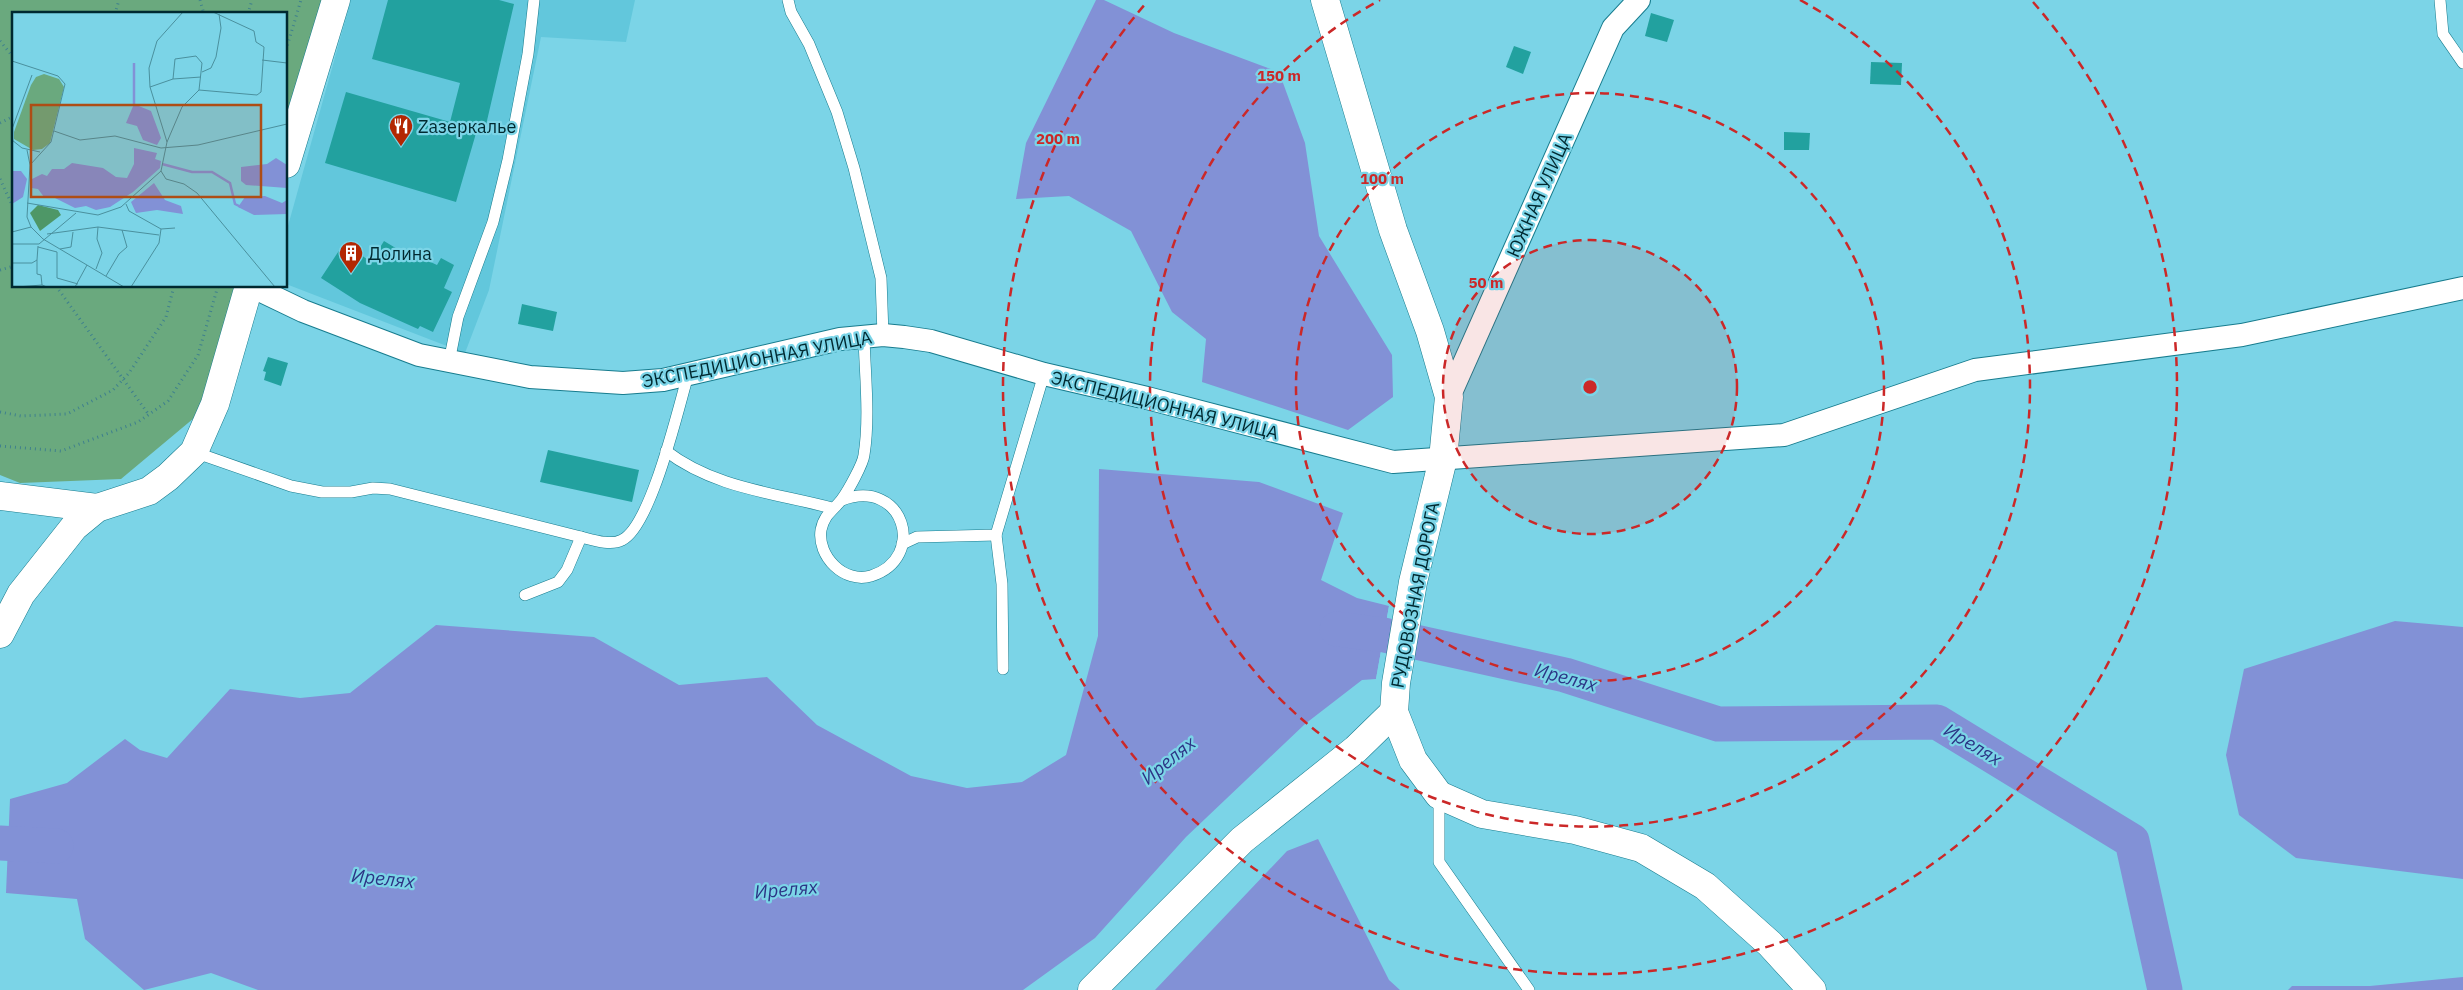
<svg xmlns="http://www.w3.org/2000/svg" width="2463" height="990" viewBox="0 0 2463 990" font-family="'IBM Plex Sans',sans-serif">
<rect width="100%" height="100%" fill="#7bd4e7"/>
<path fill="#62c7dc" d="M 351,0 L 635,0 L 626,42 L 541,37 L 489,290 L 465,353 L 286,284 L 286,233 Z"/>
<path fill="#6aa97e" d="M 0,0 L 323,0 L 286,124 L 286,14 L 14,14 L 14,286 L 238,286 L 200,413 L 121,479 L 20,483 L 0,475 Z"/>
<g fill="#8291d6">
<path d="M 1096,0 L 1104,0 L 1174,33 L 1279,72 L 1305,143 L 1319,236 L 1392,355 L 1393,397 L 1348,430 L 1202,382 L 1206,339 L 1172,312 L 1131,231 L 1069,196 L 1016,199 L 1026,143 Z"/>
<path d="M 1099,469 L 1259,482 L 1343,513 L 1321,580 L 1357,598 L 1389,606 L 1376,679 L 1362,680 L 1305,724 L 1186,837 L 1095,938 L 1023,990 L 258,990 L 211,973 L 144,990 L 85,939 L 77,899 L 6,893 L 10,799 L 67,783 L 125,739 L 140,750 L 167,758 L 230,689 L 300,698 L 350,693 L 436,625 L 594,637 L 679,685 L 767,677 L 817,725 L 911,776 L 967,788 L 1022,782 L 1066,755 L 1098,636 Z"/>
<path d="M 2395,621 L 2463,627 L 2463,879 L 2296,858 L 2239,815 L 2226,755 L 2244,669 Z"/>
<path d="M 1318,839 L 1389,980 L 1400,990 L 1155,990 L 1287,851 Z"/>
<path d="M 2463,977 L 2463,990 L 2288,990 L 2292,986 L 2370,986 Z"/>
</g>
<path fill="#7bd4e7" d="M 1389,606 L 1391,606 L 1378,680 L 1376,679 Z"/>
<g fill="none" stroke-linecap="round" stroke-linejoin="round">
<g stroke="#8291d6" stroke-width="35">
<path d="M 1337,629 L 1384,635 L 1565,675 L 1718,724 L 1937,722 L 2132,841 L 2165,990"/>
<path d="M 0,843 L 56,846"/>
</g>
</g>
<g fill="#22a19f">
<path d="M 388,0 L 499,0 L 514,4 L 486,125 L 479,123 L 456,202 L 325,163 L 346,92 L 450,122 L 460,83 L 372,59 Z"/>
<path d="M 1651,13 L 1674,20 L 1667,42 L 1645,36 Z"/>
<path d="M 1514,46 L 1531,52 L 1523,74 L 1506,67 Z"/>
<path d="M 1871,62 L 1902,63 L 1901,85 L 1870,84 Z"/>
<path d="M 1784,132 L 1810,133 L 1809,150 L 1784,150 Z"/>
<path d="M 384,241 L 409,256 L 411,253 L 437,265 L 441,258 L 454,265 L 444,288 L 452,292 L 433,332 L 420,326 L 418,329 L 360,303 L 321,278 L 344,243 L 371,262 Z"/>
<path d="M 522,304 L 557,312 L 553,331 L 518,324 Z"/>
<path d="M 268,357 L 288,363 L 281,386 L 264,380 L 266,372 L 263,371 Z"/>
<path d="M 548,450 L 639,470 L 632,502 L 540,482 Z"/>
</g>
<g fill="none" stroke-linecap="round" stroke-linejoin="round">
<g stroke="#177c8e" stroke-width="12">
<g id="lane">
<path d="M 788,0 L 791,12 L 809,44 L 837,112 L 854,168 L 881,278 L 883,335"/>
<path d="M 2440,0 L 2443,34 L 2463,63"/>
<path d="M 449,362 L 458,317 L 493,222 L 508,160 L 528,54 L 534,0"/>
<path d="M 666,451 C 714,488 775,493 832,508"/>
<path d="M 194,452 L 291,486 L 322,492 L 351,492 L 373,488 L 390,489 L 581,537 C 593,540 611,546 622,540 C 651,526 678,409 688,375"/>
<path d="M 842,500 C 904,477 928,558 871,576 C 844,584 817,556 821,530 C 824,514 834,510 842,499 C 848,491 863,464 864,455 C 870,417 865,375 864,337"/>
<path d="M 996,535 L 1002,584 L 1003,669"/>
<path d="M 902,544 L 917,537 L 996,535 L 1044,374"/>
<path d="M 525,595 L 558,582 L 567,570 L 581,537"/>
<path d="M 1439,797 L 1439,862 L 1529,990"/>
</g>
</g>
<g stroke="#177c8e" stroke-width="24">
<g id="street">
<path d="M 251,286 L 303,311 L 419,355 L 530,377 L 623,383 L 663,380 L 840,339 L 883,335 L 904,337 L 931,341 L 1044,374 L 1147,398 L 1393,462 L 1784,435 L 1975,370 L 2242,335 L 2463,288"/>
<path d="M 1449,397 L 1613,28 L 1639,0"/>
</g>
</g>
<g stroke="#177c8e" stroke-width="29">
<g id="secondary">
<path d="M 1325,0 L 1393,230 L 1430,331 L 1449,397 L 1443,459 L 1413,582 L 1396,683 L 1394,712 L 1413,760 L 1439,795 L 1482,814 L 1575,830 L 1641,848 L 1705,886 L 1770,944 L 1812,990"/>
<path d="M 1092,990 L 1242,840 L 1356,749 L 1394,712"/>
</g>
</g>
<g stroke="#177c8e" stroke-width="29">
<g id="primary">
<path d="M 286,164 L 336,0"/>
<path d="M 0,496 L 97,508"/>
<path d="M 0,634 L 21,594 L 74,527 L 97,508 L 149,491 L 168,477 L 194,452 L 215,404 L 249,286"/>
</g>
</g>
<g stroke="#3f808d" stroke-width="3" stroke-dasharray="1 4" stroke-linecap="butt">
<path d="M 200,0 L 204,14"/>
<path d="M 115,14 L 119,0"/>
<path d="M 248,14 L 252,0"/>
<path d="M 0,41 L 14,58"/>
<path d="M 286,50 L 301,0"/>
<path d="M 0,123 L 14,116"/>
<path d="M 0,179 L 14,209"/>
<path d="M 0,270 L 14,266"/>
<path d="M 56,286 L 149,415"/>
<path d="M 0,412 L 21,416 L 67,414 L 113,390 L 129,373 L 166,317 L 174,286"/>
<path d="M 0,446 L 61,451 L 138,422 L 168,401 L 198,355 L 218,286"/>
</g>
<use href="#lane" stroke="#fff" stroke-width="11"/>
<use href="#street" stroke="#fff" stroke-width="22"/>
<use href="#secondary" stroke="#fff" stroke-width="28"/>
<use href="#primary" stroke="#fff" stroke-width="28"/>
</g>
<circle cx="1590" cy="387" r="147" fill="#cb2828" fill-opacity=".12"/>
<g fill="none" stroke="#cb2828" stroke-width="2.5" stroke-dasharray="9 6">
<circle cx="1590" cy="387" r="147"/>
<circle cx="1590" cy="387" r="294"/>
<path d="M1800 0A440 440 0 1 1 1380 0"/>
<path d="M2033 2A587 587 0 1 1 1147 2"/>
</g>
<defs>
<g id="restaurant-pin" transform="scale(1.25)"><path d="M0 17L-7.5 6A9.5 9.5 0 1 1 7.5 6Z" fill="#b32702" stroke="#7bd4e7"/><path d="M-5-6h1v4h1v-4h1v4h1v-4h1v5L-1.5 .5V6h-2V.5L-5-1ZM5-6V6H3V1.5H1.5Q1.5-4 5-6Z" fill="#fff"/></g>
<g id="building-pin" transform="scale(1.25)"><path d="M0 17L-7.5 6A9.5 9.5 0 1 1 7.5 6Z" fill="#b32702" stroke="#7bd4e7"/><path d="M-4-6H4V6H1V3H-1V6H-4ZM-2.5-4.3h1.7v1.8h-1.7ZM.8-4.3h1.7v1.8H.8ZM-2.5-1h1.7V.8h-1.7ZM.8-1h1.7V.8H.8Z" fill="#fff"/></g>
</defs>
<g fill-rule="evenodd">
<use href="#restaurant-pin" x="401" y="126"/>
<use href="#building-pin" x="351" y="253"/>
</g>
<g text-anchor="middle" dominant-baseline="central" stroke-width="4.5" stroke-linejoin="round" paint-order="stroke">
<g font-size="18" fill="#002930" stroke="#7bd4e7" text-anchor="start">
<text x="418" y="126">Zазеркалье</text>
<text x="368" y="253">Долина</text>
</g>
<g font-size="18" fill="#002930" stroke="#7bd4e7">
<text transform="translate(1539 195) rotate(-66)">ЮЖНАЯ УЛИЦА</text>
<text transform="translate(757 359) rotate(-11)">ЭКСПЕДИЦИОННАЯ УЛИЦА</text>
<text transform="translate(1165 405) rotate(14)">ЭКСПЕДИЦИОННАЯ УЛИЦА</text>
<text transform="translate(1415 595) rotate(-79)">РУДОВОЗНАЯ ДОРОГА</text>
</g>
<g font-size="19" font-style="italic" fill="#2c3485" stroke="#7bd4e7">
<text transform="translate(1566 677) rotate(15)">Ирелях</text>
<text transform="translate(1973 744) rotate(31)">Ирелях</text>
<text transform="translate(1168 760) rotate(-39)">Ирелях</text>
<text transform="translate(383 878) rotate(6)">Ирелях</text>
<text transform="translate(786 889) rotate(-5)">Ирелях</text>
</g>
</g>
<g transform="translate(12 12)">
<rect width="275" height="275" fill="#7bd4e7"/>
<path d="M 32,62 L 47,67 L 52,75 L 38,131 L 30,137 L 21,138 L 2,127 L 2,120 L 19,73 L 24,65 Z" fill="#6aa97e"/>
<path d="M 26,193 L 46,198 L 49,203 L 28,219 L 18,201 Z" fill="#4e9767"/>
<path d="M 122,92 L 139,99 L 149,126 L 145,133 L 131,128 L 125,114 L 114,111 ZM 122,136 L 145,141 L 143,147 L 149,149 L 148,156 L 121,180 L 98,195 L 84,198 L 74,194 L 63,196 L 39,184 L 32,185 L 26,177 L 19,176 L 20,167 L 30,162 L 35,164 L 40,157 L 52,157 L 60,151 L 91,156 L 104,165 L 115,166 L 122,152 ZM 264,146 L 275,153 L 275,176 L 234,173 L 229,169 L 229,155 L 255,152 ZM 0,159 L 9,159 L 15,167 L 11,185 L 0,192 ZM 142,171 L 153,188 L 169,194 L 171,202 L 145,198 L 124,201 L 119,190 ZM 253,184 L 270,191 L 275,188 L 275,202 L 242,203 L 226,195 L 233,185 Z" fill="#8291d6"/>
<path fill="none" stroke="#8291d6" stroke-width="2.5" d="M 122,92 L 122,51M 150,152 L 180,160 L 200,160 L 218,171 L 223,192 L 229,195"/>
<path fill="none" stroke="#4a909e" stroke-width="1" d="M 171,0 L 145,29 L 137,56 L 138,75 L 155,130 L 149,159 L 154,167 L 172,172 L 185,181 L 263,275M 250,48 L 275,51M 0,49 L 46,64 L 53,72 L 39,130 L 18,153M 190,60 L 199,56 L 204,45 L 209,16 L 207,2M 161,67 L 189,65M 138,75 L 161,67 L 163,47 L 184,44 L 190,51 L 187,78 L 170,95 L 155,130M 187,78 L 245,83 L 249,80 L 252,35 L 244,30 L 242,19 L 201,0M 0,117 L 20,63M 42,119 L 68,128 L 103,124 L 149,136 L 186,133 L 275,112M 0,128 L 10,136 L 28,140M 15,138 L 18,153 L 15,205 L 19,215 L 31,227 L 112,275M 15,191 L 86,203 L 109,195 L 149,159M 114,192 L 117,199 L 149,217 L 163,216M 0,220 L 19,215M 35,222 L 86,215 L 147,223M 0,232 L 27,232 L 64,201M 26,235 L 45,240 L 45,266 L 66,272M 48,237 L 59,235 L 61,220M 25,248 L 25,262 L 29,263 L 30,273 L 35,275M 0,251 L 20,251 L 25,248 L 26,234M 84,257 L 90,241 L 85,227 L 86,215M 94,264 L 107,242 L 115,235 L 110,218M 5,275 L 30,273M 63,275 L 75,253M 119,275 L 147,231 L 149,217"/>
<path fill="#ae4d15" fill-opacity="0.15" stroke="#ae4d15" stroke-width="2.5" d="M 19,93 L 249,93 L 249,185 L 19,185 Z"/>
<rect width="275" height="275" fill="none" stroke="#002930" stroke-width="2.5"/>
</g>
<circle cx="1590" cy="387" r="8" fill="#cb2828" stroke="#7bd4e7" stroke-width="2.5"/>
<g font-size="15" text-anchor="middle" font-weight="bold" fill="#cb2828" stroke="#7bd4e7" stroke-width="4.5" stroke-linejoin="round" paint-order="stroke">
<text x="1279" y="81">150 m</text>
<text x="1058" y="144">200 m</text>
<text x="1382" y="184">100 m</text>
<text x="1486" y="288">50 m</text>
</g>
</svg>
